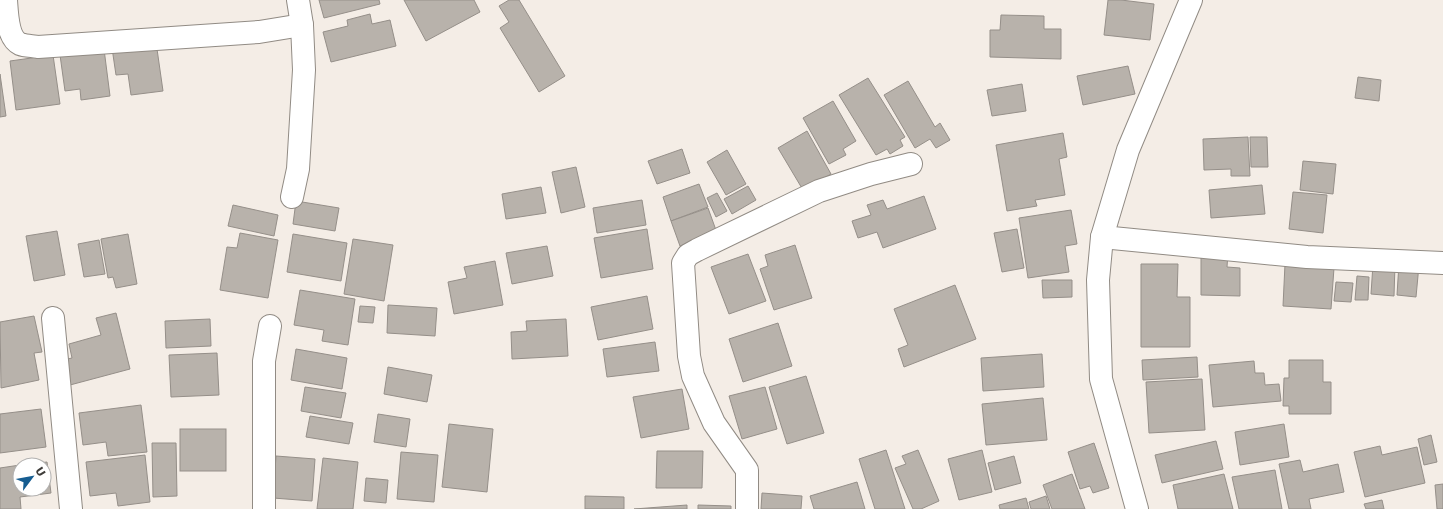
<svg xmlns="http://www.w3.org/2000/svg" width="1443" height="509" viewBox="0 0 1443 509" font-family="'DejaVu Sans',sans-serif">
<rect width="100%" height="100%" fill="#f4ede6"/>
<g fill="#b8b2ab" stroke="#958f89">
<path d="M 319,0 L 379,0 L 380,4 L 324,18 Z"/>
<path d="M 404,0 L 474,0 L 480,12 L 426,41 Z"/>
<path d="M 509,0 L 519,0 L 565,76 L 539,92 L 500,28 L 509,22 L 499,6 Z"/>
<path d="M 1108,0 L 1121,0 L 1154,4 L 1150,40 L 1104,35 Z"/>
<path d="M 370,14 L 372,24 L 390,20 L 396,46 L 331,62 L 323,32 L 348,26 L 347,20 Z"/>
<path d="M 1001,15 L 1044,16 L 1044,29 L 1061,29 L 1061,59 L 990,57 L 990,30 L 1000,30 Z"/>
<path d="M 156,42 L 163,91 L 131,95 L 128,74 L 116,75 L 112,48 Z"/>
<path d="M 104,49 L 110,96 L 81,100 L 80,89 L 65,91 L 60,55 Z"/>
<path d="M 53,55 L 60,104 L 16,110 L 10,61 Z"/>
<path d="M 1128,66 L 1135,94 L 1083,105 L 1077,76 Z"/>
<path d="M 0,74 L 6,116 L 0,117 Z"/>
<path d="M 1358,77 L 1381,80 L 1379,101 L 1355,98 Z"/>
<path d="M 868,78 L 905,137 L 900,140 L 903,146 L 890,154 L 887,149 L 876,155 L 839,95 Z"/>
<path d="M 908,81 L 935,127 L 940,123 L 950,140 L 936,148 L 930,139 L 915,148 L 884,95 Z"/>
<path d="M 1022,84 L 1026,111 L 992,116 L 987,90 Z"/>
<path d="M 833,101 L 856,141 L 843,149 L 846,155 L 829,164 L 803,118 Z"/>
<path d="M 807,131 L 831,174 L 803,190 L 778,148 Z"/>
<path d="M 1063,133 L 1067,157 L 1059,159 L 1065,195 L 1035,200 L 1037,206 L 1007,211 L 996,145 Z"/>
<path d="M 1248,137 L 1250,176 L 1231,176 L 1231,169 L 1204,170 L 1203,139 Z"/>
<path d="M 1250,137 L 1267,137 L 1268,167 L 1251,167 Z"/>
<path d="M 682,149 L 690,173 L 657,184 L 648,161 Z"/>
<path d="M 727,150 L 746,184 L 726,195 L 707,162 Z"/>
<path d="M 1303,161 L 1336,164 L 1333,194 L 1300,190 Z"/>
<path d="M 576,167 L 585,207 L 561,213 L 552,172 Z"/>
<path d="M 699,184 L 708,207 L 671,221 L 663,197 Z"/>
<path d="M 1262,185 L 1265,214 L 1211,218 L 1209,190 Z"/>
<path d="M 748,186 L 756,200 L 732,214 L 724,199 Z"/>
<path d="M 541,187 L 546,213 L 506,219 L 502,194 Z"/>
<path d="M 1293,192 L 1327,195 L 1323,233 L 1289,229 Z"/>
<path d="M 717,193 L 727,211 L 716,217 L 707,198 Z"/>
<path d="M 924,196 L 936,229 L 883,248 L 877,232 L 858,238 L 852,221 L 871,215 L 867,205 L 883,200 L 887,209 Z"/>
<path d="M 642,200 L 646,225 L 597,233 L 593,208 Z"/>
<path d="M 296,201 L 339,208 L 335,231 L 293,224 Z"/>
<path d="M 233,205 L 278,215 L 274,236 L 228,226 Z"/>
<path d="M 708,208 L 717,233 L 680,246 L 671,221 Z"/>
<path d="M 1071,210 L 1077,244 L 1065,246 L 1069,272 L 1028,278 L 1019,218 Z"/>
<path d="M 647,229 L 653,269 L 601,278 L 594,238 Z"/>
<path d="M 1017,229 L 1024,268 L 1002,272 L 994,233 Z"/>
<path d="M 57,231 L 65,275 L 34,281 L 26,236 Z"/>
<path d="M 240,233 L 278,240 L 268,298 L 220,290 L 227,247 L 237,248 Z"/>
<path d="M 128,234 L 137,284 L 116,288 L 113,277 L 108,278 L 101,239 Z"/>
<path d="M 293,234 L 347,243 L 341,281 L 287,272 Z"/>
<path d="M 353,239 L 393,245 L 384,301 L 344,294 Z"/>
<path d="M 99,240 L 105,274 L 84,277 L 78,244 Z"/>
<path d="M 795,245 L 812,298 L 774,310 L 760,269 L 768,266 L 765,255 Z"/>
<path d="M 547,246 L 553,276 L 512,284 L 506,253 Z"/>
<path d="M 1201,253 L 1228,253 L 1227,267 L 1240,268 L 1240,296 L 1201,295 Z"/>
<path d="M 748,254 L 766,301 L 729,314 L 711,267 Z"/>
<path d="M 495,261 L 503,305 L 454,314 L 448,282 L 467,278 L 464,267 Z"/>
<path d="M 1399,263 L 1419,265 L 1416,297 L 1397,295 Z"/>
<path d="M 1141,264 L 1178,264 L 1177,297 L 1190,297 L 1190,347 L 1141,347 Z"/>
<path d="M 1285,264 L 1334,268 L 1331,309 L 1283,306 Z"/>
<path d="M 1373,264 L 1395,265 L 1394,296 L 1371,294 Z"/>
<path d="M 1357,276 L 1369,277 L 1368,300 L 1355,300 Z"/>
<path d="M 1042,280 L 1072,280 L 1072,297 L 1043,298 Z"/>
<path d="M 1336,282 L 1353,283 L 1351,302 L 1334,301 Z"/>
<path d="M 955,285 L 976,339 L 904,367 L 898,349 L 908,345 L 894,309 Z"/>
<path d="M 300,290 L 355,299 L 348,345 L 322,341 L 324,330 L 294,325 Z"/>
<path d="M 647,296 L 653,329 L 598,340 L 591,307 Z"/>
<path d="M 388,305 L 437,308 L 435,336 L 387,333 Z"/>
<path d="M 360,306 L 375,307 L 373,323 L 358,322 Z"/>
<path d="M 116,313 L 130,369 L 70,385 L 63,360 L 72,358 L 69,344 L 101,335 L 96,318 Z"/>
<path d="M 34,316 L 42,352 L 34,353 L 39,380 L 1,388 L 0,322 Z"/>
<path d="M 210,319 L 211,346 L 166,348 L 165,321 Z"/>
<path d="M 566,319 L 568,356 L 512,359 L 511,332 L 527,331 L 526,321 Z"/>
<path d="M 778,323 L 792,366 L 743,382 L 729,339 Z"/>
<path d="M 655,342 L 659,371 L 607,377 L 603,349 Z"/>
<path d="M 296,349 L 347,358 L 342,389 L 291,380 Z"/>
<path d="M 217,353 L 219,395 L 171,397 L 169,355 Z"/>
<path d="M 1042,354 L 1044,387 L 983,391 L 981,358 Z"/>
<path d="M 1197,357 L 1198,377 L 1143,380 L 1142,360 Z"/>
<path d="M 1289,360 L 1323,360 L 1323,382 L 1331,382 L 1331,414 L 1289,414 L 1289,406 L 1283,406 L 1284,378 L 1289,378 Z"/>
<path d="M 1254,361 L 1255,373 L 1264,373 L 1265,385 L 1279,384 L 1281,401 L 1213,407 L 1209,365 Z"/>
<path d="M 388,367 L 432,375 L 427,402 L 384,394 Z"/>
<path d="M 806,376 L 824,433 L 787,444 L 769,387 Z"/>
<path d="M 1202,379 L 1205,430 L 1149,433 L 1146,382 Z"/>
<path d="M 305,387 L 346,393 L 341,418 L 301,411 Z"/>
<path d="M 765,387 L 777,429 L 742,439 L 729,396 Z"/>
<path d="M 682,389 L 689,429 L 641,438 L 633,397 Z"/>
<path d="M 1043,398 L 1047,440 L 986,445 L 982,404 Z"/>
<path d="M 141,405 L 147,452 L 108,456 L 106,442 L 83,445 L 79,413 Z"/>
<path d="M 41,409 L 46,447 L 0,453 L 0,414 Z"/>
<path d="M 378,414 L 410,419 L 406,447 L 374,442 Z"/>
<path d="M 310,416 L 353,423 L 349,444 L 306,437 Z"/>
<path d="M 449,424 L 493,429 L 487,492 L 442,487 Z"/>
<path d="M 1284,424 L 1289,457 L 1240,465 L 1235,432 Z"/>
<rect x="180" y="429" width="46" height="42"/>
<path d="M 1431,435 L 1437,462 L 1424,465 L 1418,439 Z"/>
<path d="M 1216,441 L 1223,469 L 1162,483 L 1155,455 Z"/>
<path d="M 152,443 L 176,443 L 177,496 L 153,497 Z"/>
<path d="M 1094,443 L 1109,488 L 1093,493 L 1090,486 L 1080,489 L 1068,452 Z"/>
<path d="M 1380,446 L 1382,455 L 1417,447 L 1425,483 L 1365,497 L 1354,452 Z"/>
<path d="M 886,450 L 905,509 L 875,509 L 859,459 Z"/>
<path d="M 918,450 L 939,501 L 921,509 L 913,509 L 895,468 L 906,464 L 902,456 Z"/>
<path d="M 982,450 L 992,492 L 959,500 L 948,459 Z"/>
<path d="M 657,451 L 703,451 L 702,488 L 656,488 Z"/>
<path d="M 401,452 L 438,455 L 434,502 L 397,499 Z"/>
<path d="M 145,455 L 150,502 L 118,506 L 116,493 L 90,496 L 86,462 Z"/>
<path d="M 276,456 L 315,459 L 312,501 L 273,498 Z"/>
<path d="M 1014,456 L 1021,483 L 995,490 L 988,463 Z"/>
<path d="M 323,458 L 358,462 L 353,509 L 317,509 Z"/>
<path d="M 1300,460 L 1303,472 L 1338,464 L 1344,492 L 1309,499 L 1311,509 L 1289,509 L 1279,464 Z"/>
<path d="M 47,462 L 51,493 L 20,497 L 21,509 L 0,509 L 0,468 L 20,465 L 20,489 L 44,489 L 44,465 L 22,465 Z"/>
<path d="M 1275,470 L 1282,509 L 1239,509 L 1232,477 Z"/>
<path d="M 1072,474 L 1085,509 L 1052,509 L 1043,485 Z"/>
<path d="M 1224,474 L 1233,509 L 1178,509 L 1173,485 Z"/>
<path d="M 366,478 L 388,480 L 386,503 L 364,501 Z"/>
<path d="M 857,482 L 865,509 L 814,509 L 810,496 Z"/>
<path d="M 1443,484 L 1443,509 L 1437,509 L 1435,485 Z"/>
<path d="M 762,493 L 802,496 L 801,509 L 761,509 Z"/>
<path d="M 585,496 L 624,497 L 624,509 L 585,509 Z"/>
<path d="M 1046,496 L 1050,509 L 1031,509 L 1029,502 Z"/>
<path d="M 1026,498 L 1029,509 L 1000,509 L 999,505 Z"/>
<path d="M 1382,500 L 1384,509 L 1366,509 L 1364,504 Z"/>
<path d="M 687,505 L 687,509 L 634,509 Z"/>
<path d="M 698,505 L 731,506 L 731,509 L 698,509 Z"/>
</g>
<g fill="none" stroke-linecap="round" stroke-linejoin="round">
<g stroke="#918b84" stroke-width="24">
<g id="street">
<path d="M 6,0 C 7,12 7,38 20,44 C 25,46 33,46 38,47 L 259,32 L 302,25"/>
<path d="M 292,197 L 298,169 L 304,70 L 302,25 L 298,0"/>
<path d="M 1102,237 L 1307,257 L 1443,263"/>
<path d="M 53,318 L 71,509"/>
<path d="M 264,509 L 264,361 L 270,326"/>
<path d="M 747,509 L 747,470 L 714,423 L 693,376 L 689,356 L 683,263 L 688,255 L 697,250 L 819,191 L 871,174 L 911,164"/>
</g>
</g>
<g stroke="#918b84" stroke-width="24">
<path id="secondary" d="M 1137,509 L 1101,379 L 1098,280 L 1102,237 L 1128,150 L 1191,0"/>
</g>
<use href="#street" stroke="#fff" stroke-width="22"/>
<use href="#secondary" stroke="#fff" stroke-width="22"/>
</g>
<g transform="translate(32 477) rotate(58)"><circle r="19" fill="#ffffff" stroke="#b2b1b0"/>
<path d="M0-3L7 15L0 10L-7 15Z" fill="#165d91"/>
<text y="-6" font-size="11" font-weight="bold" text-anchor="middle" fill="#3f3d3a">U</text>
</g>
</svg>
